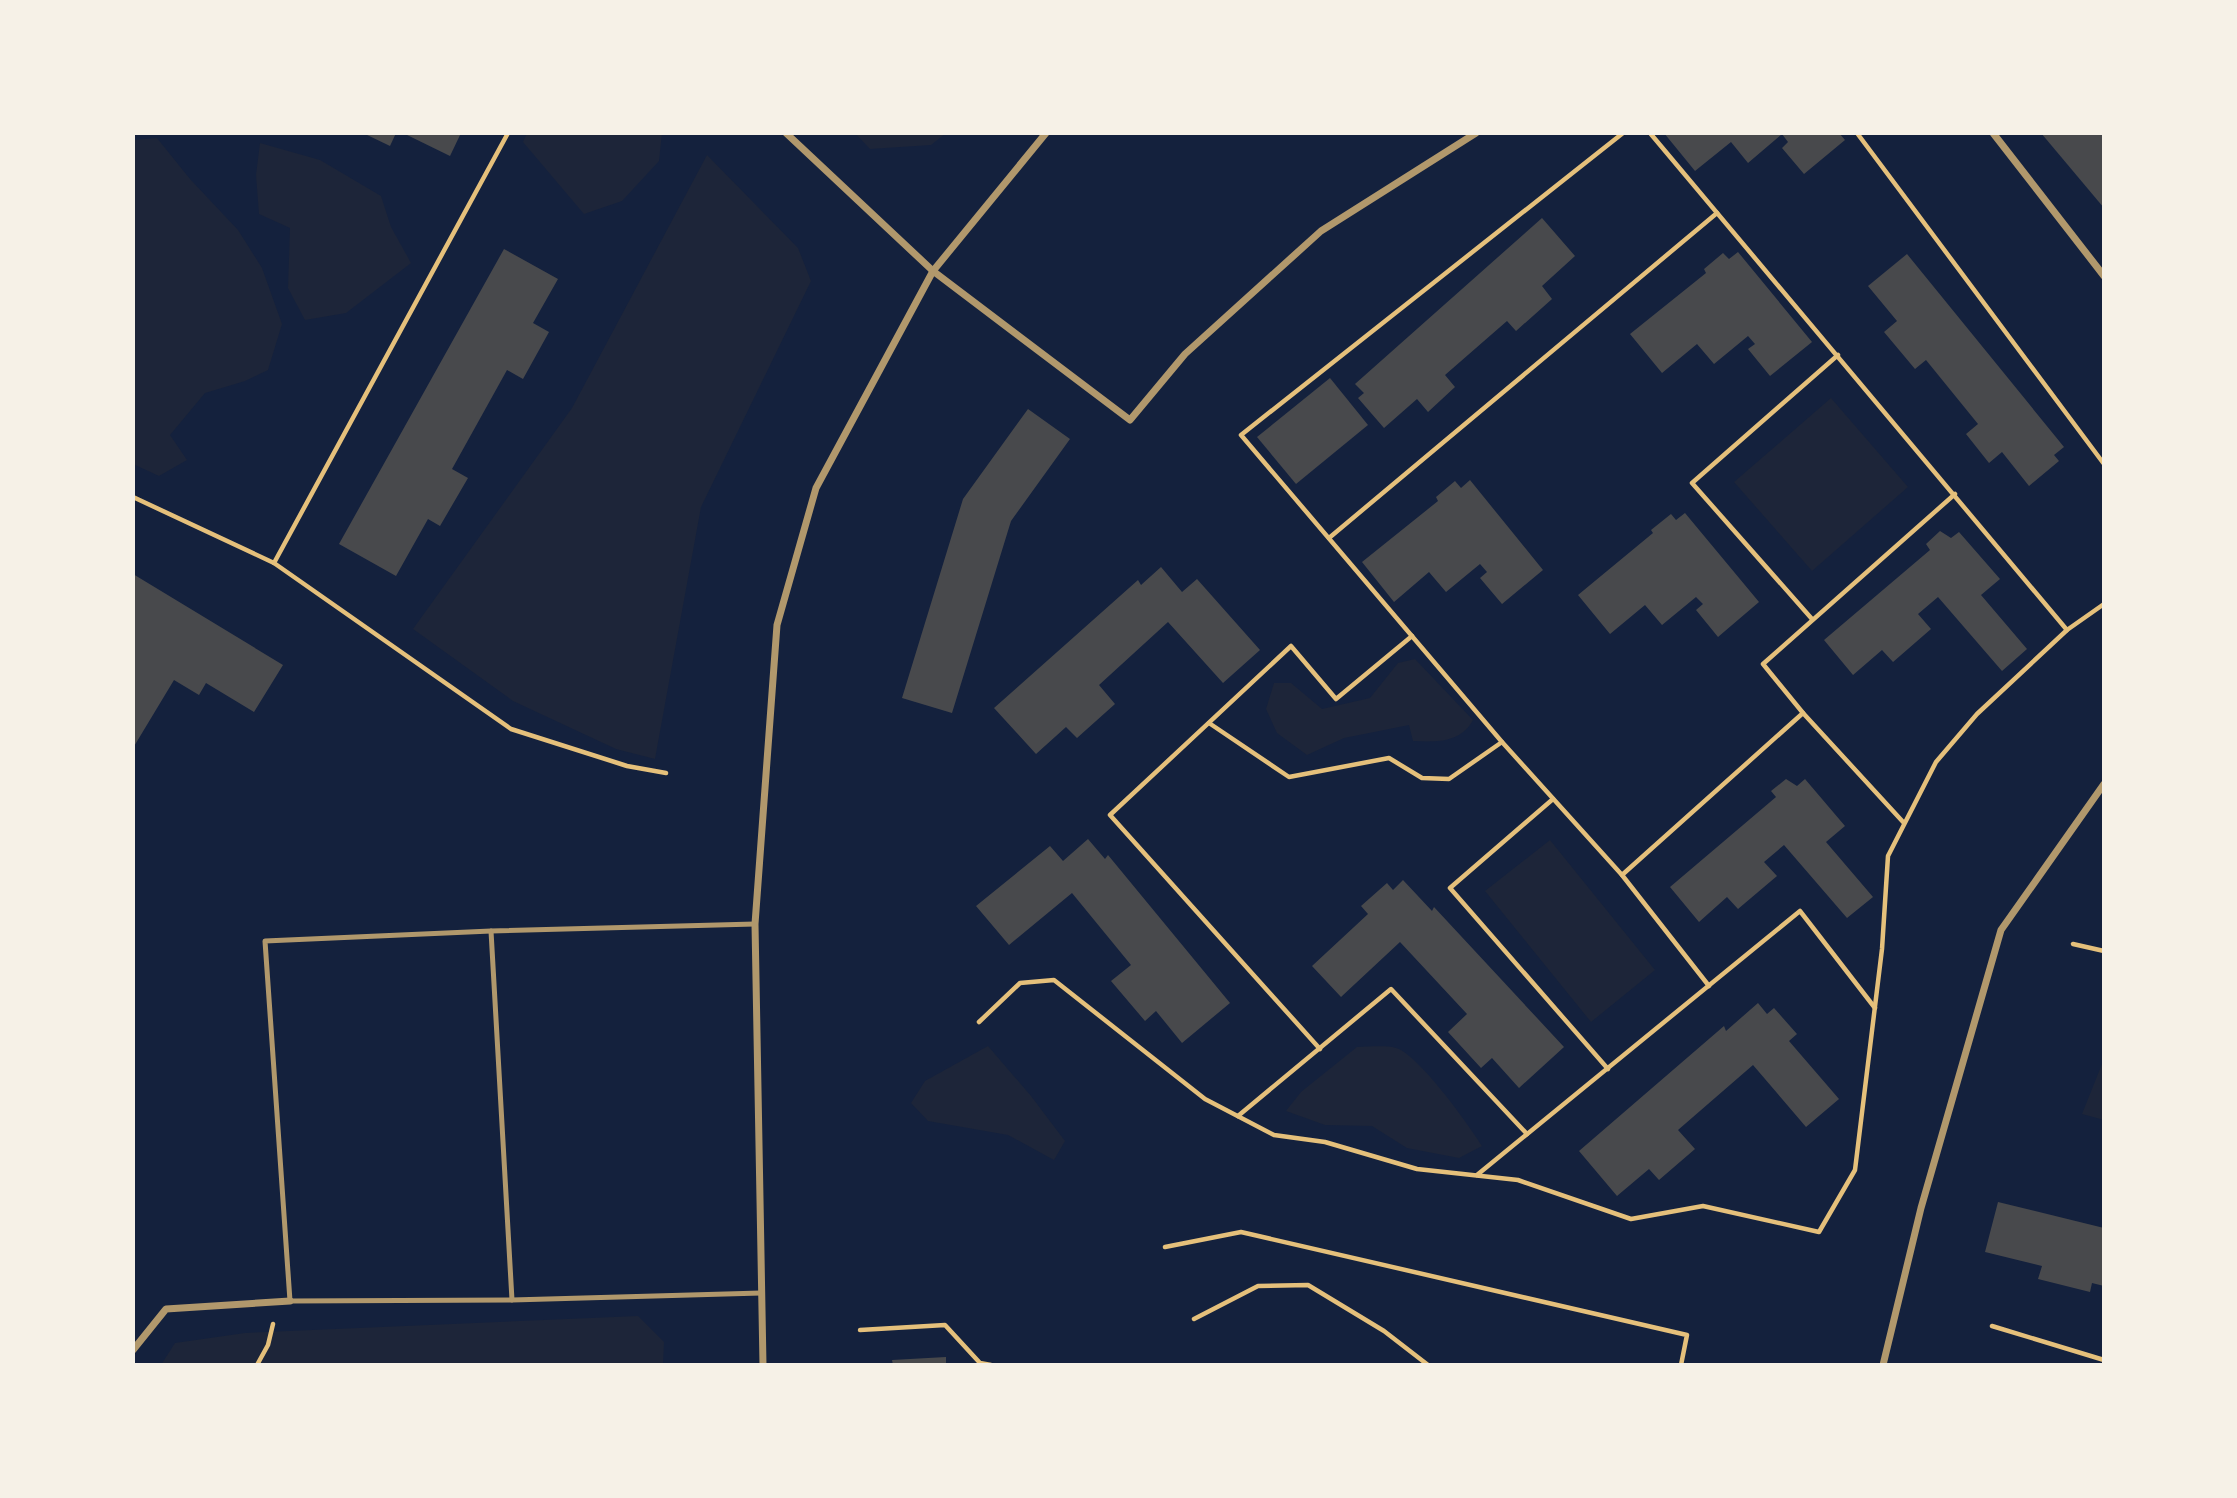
<svg xmlns="http://www.w3.org/2000/svg" width="2237" height="1498" viewBox="0 0 2237 1498" font-family="'PT Serif',serif">
<rect width="100%" height="100%" fill="#14213d"/>
<g fill="#1d2539">
<path d="M 527,133 L 662,133 L 659,161 L 622,201 L 584,214 L 523,142 Z"/>
<path d="M 855,133 L 946,133 L 931,145 L 870,149 Z"/>
<path d="M 157,138 L 190,179 L 238,230 L 262,268 L 282,324 L 268,370 L 245,381 L 205,393 L 170,435 L 187,460 L 159,476 L 133,464 L 133,140 Z"/>
<path d="M 260,143 L 320,160 L 381,196 L 391,227 L 411,263 L 346,313 L 305,320 L 288,288 L 290,228 L 259,214 L 256,175 Z"/>
<path d="M 707,155 L 798,248 L 811,281 L 701,507 L 655,759 L 616,749 L 513,701 L 413,629 L 572,408 Z"/>
<path d="M 1831,398 L 1908,487 L 1812,571 L 1734,482 Z"/>
<path d="M 1415,659 L 1473,720 C 1461,743 1436,742 1413,741 L 1409,725 L 1344,738 L 1307,755 L 1277,733 L 1266,709 L 1274,683 L 1291,683 L 1322,709 L 1370,698 L 1398,663 Z"/>
<path d="M 1550,840 L 1655,970 L 1591,1022 L 1485,891 Z"/>
<path d="M 988,1046 L 1031,1096 L 1065,1141 L 1054,1160 L 1008,1135 L 928,1121 L 911,1103 L 925,1081 Z"/>
<path d="M 1357,1047 C 1369,1047 1385,1045 1396,1048 C 1418,1054 1469,1125 1482,1146 L 1459,1158 L 1407,1148 L 1372,1126 L 1325,1125 L 1286,1111 L 1301,1092 Z"/>
<path d="M 2104,1059 L 2104,1120 L 2082,1114 Z"/>
<path d="M 638,1316 L 664,1342 L 663,1365 L 161,1365 L 175,1343 L 245,1333 Z"/>
</g>
<g fill="#48494c">
<path d="M 363,133 L 396,133 L 390,146 Z"/>
<path d="M 403,133 L 461,133 L 450,156 Z"/>
<path d="M 1664,133 L 1839,133 L 1845,140 L 1804,174 L 1782,148 L 1788,142 L 1782,134 L 1748,163 L 1731,142 L 1695,171 Z"/>
<path d="M 2041,133 L 2104,133 L 2104,208 Z"/>
<path d="M 1542,218 L 1575,256 L 1542,286 L 1552,299 L 1516,331 L 1507,321 L 1445,375 L 1455,387 L 1428,412 L 1417,399 L 1384,428 L 1358,398 L 1364,393 L 1355,384 Z"/>
<path d="M 504,249 L 558,279 L 533,323 L 549,332 L 523,379 L 507,370 L 452,469 L 468,478 L 440,526 L 428,519 L 396,576 L 339,544 Z"/>
<path d="M 1738,252 L 1812,342 L 1770,376 L 1748,349 L 1755,344 L 1748,336 L 1714,364 L 1697,344 L 1662,373 L 1630,334 L 1706,273 L 1704,269 L 1723,253 L 1729,259 Z"/>
<path d="M 1907,254 L 2064,447 L 2054,455 L 2059,461 L 2029,486 L 2002,452 L 1989,463 L 1966,434 L 1978,424 L 1926,360 L 1915,369 L 1884,332 L 1897,321 L 1868,286 Z"/>
<path d="M 1330,378 L 1368,425 L 1296,484 L 1257,437 Z"/>
<path d="M 1028,409 L 1070,439 L 1011,521 L 952,713 L 902,698 L 963,499 Z"/>
<path d="M 1470,480 L 1543,570 L 1502,604 L 1480,578 L 1487,572 L 1480,564 L 1446,592 L 1429,572 L 1394,602 L 1362,562 L 1438,501 L 1436,497 L 1455,481 L 1461,488 Z"/>
<path d="M 1685,513 L 1759,602 L 1718,637 L 1696,610 L 1703,604 L 1696,597 L 1662,625 L 1645,605 L 1610,634 L 1578,595 L 1653,533 L 1651,530 L 1671,514 L 1676,520 Z"/>
<path d="M 1940,531 L 1951,538 L 1959,532 L 2000,579 L 1981,595 L 2027,649 L 2002,671 L 1938,597 L 1918,614 L 1931,629 L 1893,662 L 1882,650 L 1853,675 L 1824,640 L 1930,550 L 1926,544 Z"/>
<path d="M 1161,567 L 1182,592 L 1197,579 L 1260,650 L 1223,683 L 1168,622 L 1099,685 L 1115,704 L 1077,738 L 1066,727 L 1036,754 L 994,708 L 1138,580 L 1141,585 Z"/>
<path d="M 133,574 L 283,665 L 254,712 L 206,683 L 199,695 L 174,680 L 133,748 Z"/>
<path d="M 1786,779 L 1797,786 L 1805,779 L 1845,826 L 1826,842 L 1873,897 L 1847,918 L 1784,845 L 1764,862 L 1777,876 L 1738,909 L 1727,897 L 1699,922 L 1670,887 L 1776,797 L 1771,791 Z"/>
<path d="M 1088,839 L 1105,859 L 1108,855 L 1230,1003 L 1182,1043 L 1156,1011 L 1145,1021 L 1111,981 L 1131,965 L 1072,893 L 1009,945 L 976,906 L 1050,846 L 1063,861 Z"/>
<path d="M 1403,880 L 1432,911 L 1434,907 L 1564,1047 L 1519,1088 L 1492,1058 L 1481,1068 L 1448,1032 L 1467,1014 L 1400,942 L 1341,997 L 1312,966 L 1368,914 L 1361,906 L 1387,883 L 1393,890 Z"/>
<path d="M 1758,1003 L 1767,1014 L 1774,1008 L 1797,1034 L 1789,1041 L 1839,1099 L 1806,1127 L 1753,1065 L 1678,1130 L 1695,1149 L 1659,1180 L 1649,1169 L 1617,1196 L 1579,1151 L 1724,1026 L 1726,1031 Z"/>
<path d="M 1998,1202 L 2104,1228 L 2104,1286 L 2092,1283 L 2090,1292 L 2038,1279 L 2042,1266 L 1985,1252 Z"/>
<path d="M 946,1357 L 946,1365 L 893,1365 L 892,1360 Z"/>
</g>
<g fill="none" stroke-linecap="round" stroke-linejoin="round">
<g stroke="#e5c07b" stroke-width="4.5">
<path d="M 1623,133 L 1241,435 L 1502,742 L 1622,875 L 1709,986"/>
<path d="M 1650,133 L 2067,630"/>
<path d="M 1857,133 L 2104,464"/>
<path d="M 133,497 L 274,563 L 511,729 L 627,766 L 666,773"/>
<path d="M 1329,538 L 1717,213"/>
<path d="M 274,563 L 508,133"/>
<path d="M 1812,619 L 1692,483 L 1838,355"/>
<path d="M 1803,713 L 1904,823"/>
<path d="M 1209,723 L 1289,777 L 1389,758 L 1422,778 L 1449,779 L 1502,742"/>
<path d="M 1553,799 L 1450,888 L 1608,1069"/>
<path d="M 1622,875 L 1803,713 L 1763,664 L 1955,494"/>
<path d="M 2073,944 L 2104,951"/>
<path d="M 979,1022 L 1020,983 L 1054,980 L 1205,1099 L 1274,1135 L 1325,1142 L 1417,1169 L 1518,1180 L 1631,1219 L 1703,1206 L 1819,1232 L 1855,1170 L 1882,949 L 1888,856 L 1936,762 L 1977,714 L 2067,630 L 2104,604"/>
<path d="M 1320,1049 L 1110,815 L 1291,646 L 1336,699 L 1412,636"/>
<path d="M 1238,1116 L 1391,989 L 1527,1134"/>
<path d="M 1477,1175 L 1800,911 L 1875,1008"/>
<path d="M 1165,1247 L 1241,1232 L 1687,1335 L 1681,1365"/>
<path d="M 1194,1319 L 1258,1286 L 1308,1285 L 1384,1331 L 1428,1365"/>
<path d="M 1992,1326 L 2104,1360"/>
<path d="M 860,1330 L 945,1325 L 980,1363 L 991,1365"/>
<path d="M 257,1365 L 268,1345 L 273,1324"/>
</g>
<g stroke="#b1986c" stroke-width="5">
<path d="M 755,924 L 491,931 L 265,941 L 290,1301 L 512,1300 L 761,1293"/>
<path d="M 491,931 L 512,1300"/>
</g>
<g stroke="#b1986c" stroke-width="7">
<path d="M 786,133 L 933,271 L 1130,420 L 1185,354 L 1321,231 L 1476,133"/>
<path d="M 1993,133 L 2104,276"/>
<path d="M 133,1350 L 166,1309 L 290,1301"/>
<path d="M 763,1365 L 755,924 L 777,625 L 816,488 L 933,271 L 1046,133"/>
<path d="M 1883,1365 L 1921,1208 L 2001,930 L 2104,784"/>
</g>
</g>
<rect width="2237" height="1498" fill="none" stroke="#f6f1e7" stroke-width="270"/>
</svg>
